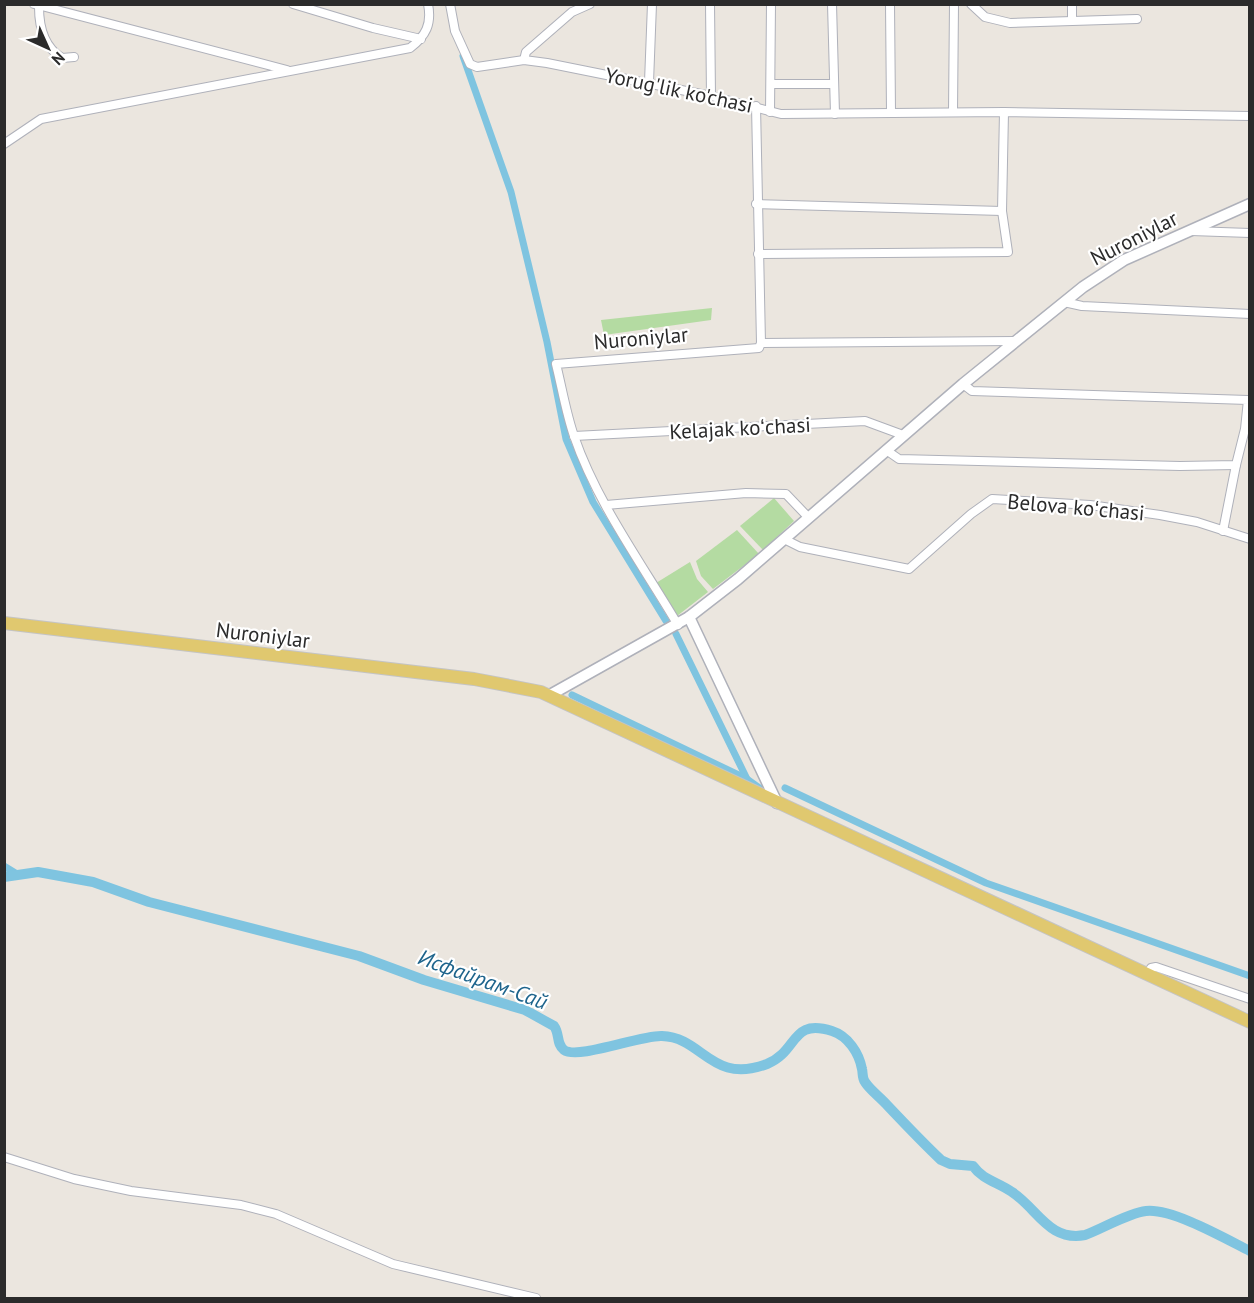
<svg xmlns="http://www.w3.org/2000/svg" width="1254" height="1303" viewBox="0 0 1254 1303" font-family="'PT Sans',sans-serif">
<rect width="100%" height="100%" fill="#ebe6df"/>
<g fill="#b4dba2">
<path d="M 712,308 L 711,320 L 604,335 L 601,320 Z"/>
<path d="M 774,498 L 794,521 L 763,550 L 740,526 Z"/>
<path d="M 737,530 L 759,554 L 713,589 L 701,576 L 696,561 Z"/>
<path d="M 690,562 L 697,579 L 708,592 L 677,616 L 656,583 Z"/>
</g>
<g fill="none" stroke-linecap="round" stroke-linejoin="round">
<g stroke="#7fc4e0" stroke-width="7">
<path d="M 463,56 L 511,192 L 547,342 L 566,439 L 593,502 L 666,621"/>
<path d="M 676,634 L 747,779"/>
<path d="M 572,695 L 747,779 L 761,789"/>
<path d="M 785,788 L 986,883 L 1250,976"/>
<path d="M 4,866 L 17,874"/>
</g>
<path stroke="#7fc4e0" stroke-width="10" d="M 4,877 L 38,872 L 93,882 L 149,902 L 359,956 L 424,980 L 525,1010 L 554,1026 C 560,1034 556,1044 564,1050 C 578,1060 640,1035 662,1036 C 703,1037 711,1085 767,1064 C 799,1051 790,1018 832,1031 C 848,1036 859,1053 862,1069 C 863,1073 862,1078 865,1082 C 870,1090 880,1097 887,1105 C 904,1123 922,1142 941,1160 L 950,1164 L 973,1166 C 983,1180 998,1182 1012,1192 C 1037,1208 1049,1242 1085,1235 C 1102,1229 1128,1213 1146,1211 C 1172,1208 1226,1239 1250,1251"/>
<g stroke="#afb1ba" stroke-width="10">
<g id="minor">
<path d="M 34,4 L 287,70"/>
<path d="M 293,4 L 373,28 L 421,39"/>
<path d="M 450,4 L 455,31 L 470,64 L 477,67 L 524,60 L 547,63 L 711,96 L 781,114 L 1004,112 L 1250,116"/>
<path d="M 710,4 L 711,96"/>
<path d="M 832,4 L 835,114"/>
<path d="M 890,4 L 891,112"/>
<path d="M 971,4 L 985,17 L 1010,23 L 1137,19"/>
<path d="M 1072,4 L 1072,20"/>
<path d="M 39,7 C 39,27 44,47 62,58 L 74,57"/>
<path d="M 524,60 L 526,52 L 572,12 L 590,4"/>
<path d="M 649,82 L 652,4"/>
<path d="M 771,84 L 834,84"/>
<path d="M 756,106 L 761,343"/>
<path d="M 770,112 L 771,4"/>
<path d="M 953,112 L 954,4"/>
<path d="M 4,144 L 41,119 L 410,48 C 426,36 432,24 428,4"/>
<path d="M 756,204 L 1002,211"/>
<path d="M 1191,231 L 1250,233"/>
<path d="M 758,254 L 1008,252 L 1002,211 L 1004,112"/>
<path d="M 1064,302 L 1082,306 L 1250,314"/>
<path d="M 574,436 L 865,421 L 903,435"/>
<path d="M 886,450 L 899,459 L 1180,466 L 1236,465 L 1245,429 L 1248,400 L 972,391 L 963,384"/>
<path d="M 606,505 L 746,493 L 786,494 L 808,517"/>
<path d="M 1223,531 L 1236,465"/>
<path d="M 784,539 L 800,547 L 909,569 L 971,514 L 992,499 L 1090,505 L 1160,515 L 1197,522 L 1250,539"/>
<path d="M 678,625 C 642,564 597,503 574,436 C 566,413 562,388 556,364 L 759,348 L 761,343 L 1015,341"/>
<path d="M 1147,975 L 1151,968 L 1156,967 L 1250,999"/>
<path d="M 4,1157 L 74,1179 L 131,1191 L 241,1205 L 276,1214 L 393,1264 L 536,1298"/>
</g>
</g>
<g stroke="#afb1ba" stroke-width="13">
<g id="secondary">
<path d="M 689,617 L 777,803"/>
<path d="M 550,695 L 689,617 L 738,579 L 963,384 L 1083,287 L 1124,260 L 1250,204"/>
</g>
</g>
<g stroke="#c4c4c4" stroke-width="14">
<path id="primary" d="M 4,623 L 474,679 L 541,692 L 1250,1022"/>
</g>
<use href="#minor" stroke="#fff" stroke-width="8"/>
<use href="#secondary" stroke="#fff" stroke-width="10"/>
<use href="#primary" stroke="#e0c86f" stroke-width="12"/>
</g>
<g text-anchor="middle" dominant-baseline="central" stroke-width="4.5" stroke-linejoin="round" paint-order="stroke">
<g font-size="21" fill="#2b2b2b" stroke="#fff">
<text transform="translate(679 90) rotate(12)">Yorug'lik ko'chasi</text>
<text transform="translate(1134 238) rotate(-27)">Nuroniylar</text>
<text transform="translate(641 338) rotate(-5)">Nuroniylar</text>
<text transform="translate(740 428) rotate(-3)">Kelajak koʻchasi</text>
<text transform="translate(1076 507) rotate(5)">Belova koʻchasi</text>
<text transform="translate(263 635) rotate(7)">Nuroniylar</text>
</g>
<g font-size="22" font-style="italic" fill="#1e648c" stroke="#fff">
<text transform="translate(483 979) rotate(20)">Исфайрам-Сай</text>
</g>
</g>
<rect width="1254" height="1303" fill="none" stroke="#2b2b2b" stroke-width="12"/>
<g transform="translate(48 48) rotate(135)" stroke="#ffffff" stroke-width="4.5" paint-order="stroke">
<path d="M0-4.5L10 22L0 15L-10 22Z" fill="#2b2b2b"/>
<text y="-9" font-size="16" font-weight="bold" text-anchor="middle" fill="#2b2b2b">N</text>
</g>
</svg>
